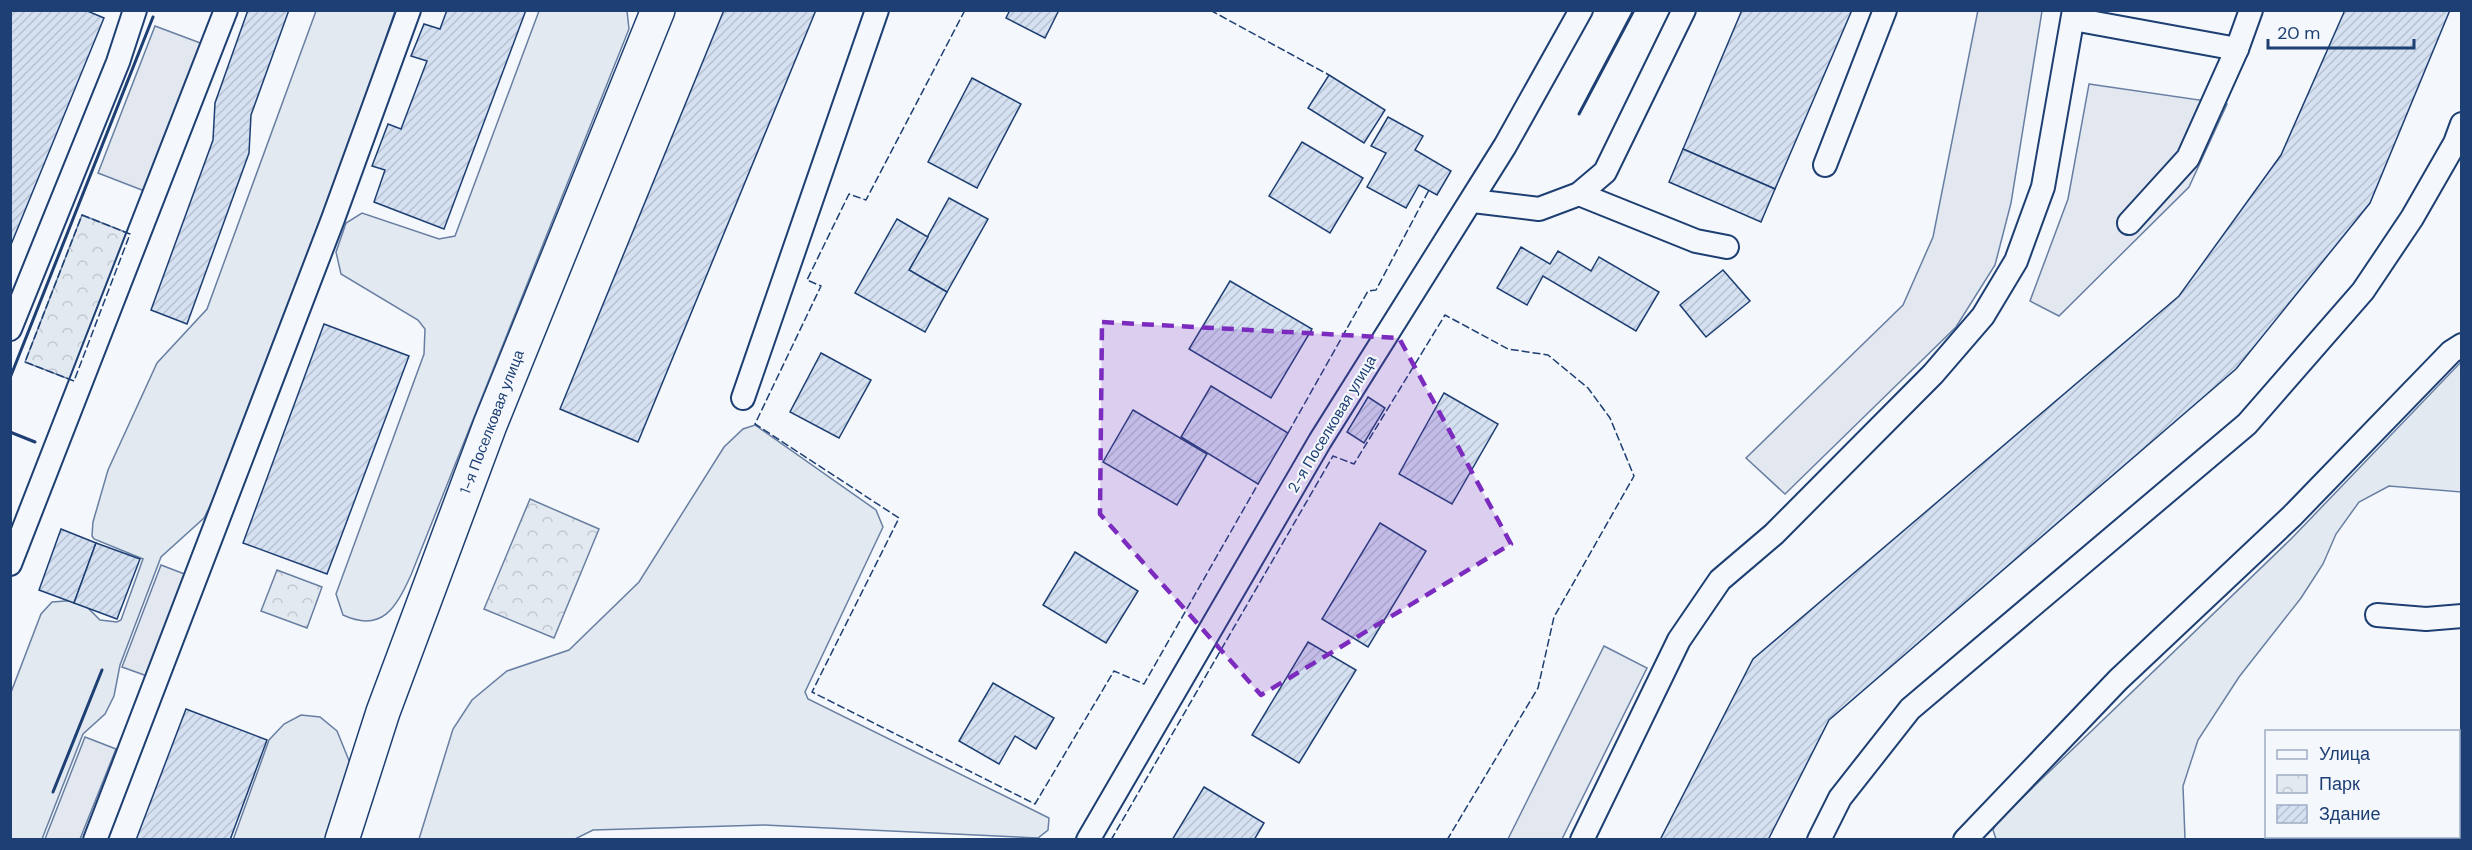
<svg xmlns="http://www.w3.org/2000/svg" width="2472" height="850" viewBox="0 0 2472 850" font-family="'DM Sans',sans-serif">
<defs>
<pattern id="park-crowns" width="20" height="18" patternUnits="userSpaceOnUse" patternTransform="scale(1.5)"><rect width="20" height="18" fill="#e3e9f0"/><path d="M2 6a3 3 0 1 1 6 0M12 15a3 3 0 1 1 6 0" fill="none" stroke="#c2c9d1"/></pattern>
<pattern id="building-hatch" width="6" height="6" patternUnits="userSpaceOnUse" patternTransform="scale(1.5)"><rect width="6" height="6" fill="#d5e0f0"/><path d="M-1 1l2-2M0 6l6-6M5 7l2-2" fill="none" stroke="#b6c1d1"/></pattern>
</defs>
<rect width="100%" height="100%" fill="#f4f7fb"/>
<g fill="#e3e9f0" stroke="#687fa3" stroke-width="1.5">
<path d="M 316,11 L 395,11 L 354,130 L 218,490 L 204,518 L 161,557 L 120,665 L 114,696 L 105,714 L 83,734 L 42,839 L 11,839 L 10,695 L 41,614 L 52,602 L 80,600 L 100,620 L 117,622 L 121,620 L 143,559 L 94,539 L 92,536 L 93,522 L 108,470 L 157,363 L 207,309 Z"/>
<path d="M 539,11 L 627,11 L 629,29 L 411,575 C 396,608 382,633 343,615 L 336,594 L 424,354 L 425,329 L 418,320 L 341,274 L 336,252 L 346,223 L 362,213 L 439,239 L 455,236 Z"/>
<path d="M 2461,362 L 2461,492 L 2389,486 L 2359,502 L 2336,534 L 2323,564 L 2301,598 L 2239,677 L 2198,740 L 2183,786 L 2185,839 L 1996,839 L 1993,830 L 1998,821 L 2291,539 Z"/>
<path d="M 755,425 L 876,510 L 883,527 L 805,692 L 808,699 L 1049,818 L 1048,830 L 1038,838 L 764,825 L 593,830 L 573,840 L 419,839 L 453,729 L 472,700 L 507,671 L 569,650 L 639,582 L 724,447 L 743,429 Z"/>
<path d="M 301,715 L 320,717 L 337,731 L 350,763 L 327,839 L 233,840 L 269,740 L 284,724 Z"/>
</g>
<g fill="url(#park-crowns)" stroke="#687fa3" stroke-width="1.5">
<path d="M 82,215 L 130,234 L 74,381 L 25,362 Z"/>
<path d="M 530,499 L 599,529 L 554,638 L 484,609 Z"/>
<path d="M 277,570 L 322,587 L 307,628 L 261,611 Z"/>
</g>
<g fill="#e3e8f0" stroke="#687fa3" stroke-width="1.5">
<path d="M 1978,10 L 2042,11 L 2011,203 L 1995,265 L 1956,327 L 1785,494 L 1746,458 L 1903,305 L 1933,237 Z"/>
<path d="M 155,26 L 203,44 L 147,192 L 98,173 Z"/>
<path d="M 2089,84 L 2227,104 L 2189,187 L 2059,316 L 2030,301 L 2068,199 Z"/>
<path d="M 161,565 L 187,575 L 147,676 L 122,667 Z"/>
<path d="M 1604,646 L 1647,668 L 1562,839 L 1508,839 Z"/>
<path d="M 85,737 L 116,749 L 80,839 L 45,839 Z"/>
</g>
<g fill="url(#building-hatch)" stroke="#1d3f73" stroke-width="1.5">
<path d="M 10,10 L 85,10 L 104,18 L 10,247 Z"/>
<path d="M 248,10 L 289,10 L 251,115 L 249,153 L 187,324 L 151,310 L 213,140 L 215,103 Z"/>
<path d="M 447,10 L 526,10 L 444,229 L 374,202 L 385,170 L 372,166 L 388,124 L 401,129 L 427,61 L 411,56 L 424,24 L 440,29 Z"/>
<path d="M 724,10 L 816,10 L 638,442 L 560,409 Z"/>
<path d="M 1010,10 L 1059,10 L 1045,38 L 1006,18 Z"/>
<path d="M 1742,10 L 1852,10 L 1775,189 L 1683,149 Z"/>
<path d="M 2345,10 L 2450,10 L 2370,203 L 2236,369 L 1829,720 L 1768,840 L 1660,840 L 1753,659 L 2179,296 L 2281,155 Z"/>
<path d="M 1329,75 L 1385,110 L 1364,143 L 1308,108 Z"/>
<path d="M 972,78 L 1021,104 L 977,188 L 928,162 Z"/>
<path d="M 1388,117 L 1423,136 L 1415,150 L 1451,171 L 1437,195 L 1419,185 L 1406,208 L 1367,187 L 1386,153 L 1371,146 Z"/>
<path d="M 1302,142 L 1363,178 L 1330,233 L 1269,196 Z"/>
<path d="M 1683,149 L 1775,189 L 1761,222 L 1669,182 Z"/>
<path d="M 949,198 L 988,219 L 947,292 L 909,270 Z"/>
<path d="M 897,219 L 928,237 L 909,270 L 947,292 L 925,332 L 855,293 Z"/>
<path d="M 1521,247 L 1550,264 L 1558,251 L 1591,271 L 1599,257 L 1659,292 L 1636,331 L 1543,276 L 1527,305 L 1497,288 Z"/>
<path d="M 1723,270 L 1750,301 L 1706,337 L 1680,305 Z"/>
<path d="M 1230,281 L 1312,329 L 1271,398 L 1189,349 Z"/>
<path d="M 324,324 L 409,356 L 327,574 L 243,543 Z"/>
<path d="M 821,353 L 871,380 L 839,438 L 790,412 Z"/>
<path d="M 1211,386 L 1288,433 L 1258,484 L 1181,437 Z"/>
<path d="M 1444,393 L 1498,424 L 1452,504 L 1399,474 Z"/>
<path d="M 1368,397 L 1385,408 L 1364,443 L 1347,432 Z"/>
<path d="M 1133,410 L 1207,454 L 1177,505 L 1103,462 Z"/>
<path d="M 1380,523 L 1426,551 L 1368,647 L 1322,619 Z"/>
<path d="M 61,529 L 96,543 L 74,603 L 39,590 Z"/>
<path d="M 96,543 L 140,559 L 117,619 L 74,603 Z"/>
<path d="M 1075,552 L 1138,591 L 1106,643 L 1043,605 Z"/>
<path d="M 1308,642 L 1356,670 L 1299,763 L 1252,735 Z"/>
<path d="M 993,683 L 1054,718 L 1036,749 L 1015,736 L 999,764 L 959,741 Z"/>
<path d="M 186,709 L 267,740 L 230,840 L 136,840 Z"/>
<path d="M 1204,787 L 1264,823 L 1254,840 L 1172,840 Z"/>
</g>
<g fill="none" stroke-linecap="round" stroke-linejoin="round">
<g stroke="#1d3f73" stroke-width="26">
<g id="lane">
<path d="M 2073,19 L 2237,49"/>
<path d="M 1825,165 L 1885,10"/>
<path d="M 1579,194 L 1696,241 L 1727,247"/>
<path d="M 1473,201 L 1539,209 L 1579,194 L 1605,172 L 1684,10"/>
<path d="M 2129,223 L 2188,158 L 2237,49 L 2251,10"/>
<path d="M 10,329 L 118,62 L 135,10"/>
<path d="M 743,398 L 877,10"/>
<path d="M 10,564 L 226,10"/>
<path d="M 2377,615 L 2426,619 L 2462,616"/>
<path d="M 2324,836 L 2325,840"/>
<path d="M 95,840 L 333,219 L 409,10"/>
<path d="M 1088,840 L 1320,441 L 1505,146 L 1581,10"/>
<path d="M 1582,840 L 1679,640 L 1720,580 L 1774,534 L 1933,374 L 1983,316 L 2016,261 L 2043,187 L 2074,10"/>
<path d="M 1819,840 L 1840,798 L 1910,709 L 2247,424 L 2363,291 L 2412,218 L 2455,143 L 2462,124"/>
<path d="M 1965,840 L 2118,680 L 2292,516 L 2451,352 L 2462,345"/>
</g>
</g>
<g stroke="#1d3f73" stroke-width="36">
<path id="street" d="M 342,840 L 383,712 L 490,425 L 658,10"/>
</g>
<use href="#lane" stroke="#f4f7fb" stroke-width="22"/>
<use href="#street" stroke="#f4f7fb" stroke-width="33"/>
<g stroke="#1d3f73" stroke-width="1.5" stroke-dasharray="8 3" stroke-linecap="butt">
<path d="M 965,10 L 866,200 L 849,194 L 807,280 L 821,286 L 755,424 L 899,518 L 812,692 L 1035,804 L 1114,671 L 1144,684 L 1258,484"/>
<path d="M 1210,10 L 1329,75"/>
<path d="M 82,215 L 130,234 L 74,381 L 25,362 Z"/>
<path d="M 1288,433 L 1368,291 L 1376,290 L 1429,190"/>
<path d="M 1111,840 L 1333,456 L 1354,464 L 1445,315 L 1508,349 L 1548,355 L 1588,388 L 1610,418 L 1634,476 L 1554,617 L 1538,688 L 1447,840"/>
</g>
<g stroke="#1d3f73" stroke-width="3">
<path d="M 1579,114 L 1634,10"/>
<path d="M 10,378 L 153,17"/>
<path d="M 10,432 L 35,442"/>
<path d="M 53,792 L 102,670"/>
</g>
</g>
<path fill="#7b2cbf" fill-opacity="0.2" stroke="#7b2cbf" stroke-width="4.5" stroke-dasharray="12 8" stroke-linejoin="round" d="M 1102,322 L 1399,338 L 1511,544 L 1261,695 L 1100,514 Z"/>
<g text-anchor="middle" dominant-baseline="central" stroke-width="4.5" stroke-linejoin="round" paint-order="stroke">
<g font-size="15" fill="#1d3f73" stroke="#f4f7fb">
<text transform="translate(492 422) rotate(-69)">1-я Поселковая улица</text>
<text transform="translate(1332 424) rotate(-59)">2-я Поселковая улица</text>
</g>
</g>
<rect width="2472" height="850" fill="none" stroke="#1d3f73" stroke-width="24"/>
<rect x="2265" y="730" width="195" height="108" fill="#f4f7fb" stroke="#9eadc5" stroke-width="1.5"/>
<rect x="2277" y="750" width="30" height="9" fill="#f4f7fb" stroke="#9eadc5" stroke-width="1.5"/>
<text x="2319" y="760" font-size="18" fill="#1d3f73">Улица</text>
<rect x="2277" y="775" width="30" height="18" fill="url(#park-crowns)" stroke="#9eadc5" stroke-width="1.5"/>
<text x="2319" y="790" font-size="18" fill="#1d3f73">Парк</text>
<rect x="2277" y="805" width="30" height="18" fill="url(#building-hatch)" stroke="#9eadc5" stroke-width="1.5"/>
<text x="2319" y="820" font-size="18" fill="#1d3f73">Здание</text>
<path d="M2268 39v9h146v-9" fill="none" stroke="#1d3f73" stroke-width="3"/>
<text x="2277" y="39" font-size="18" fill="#1d3f73" stroke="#f4f7fb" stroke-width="4.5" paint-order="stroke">20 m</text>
</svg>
